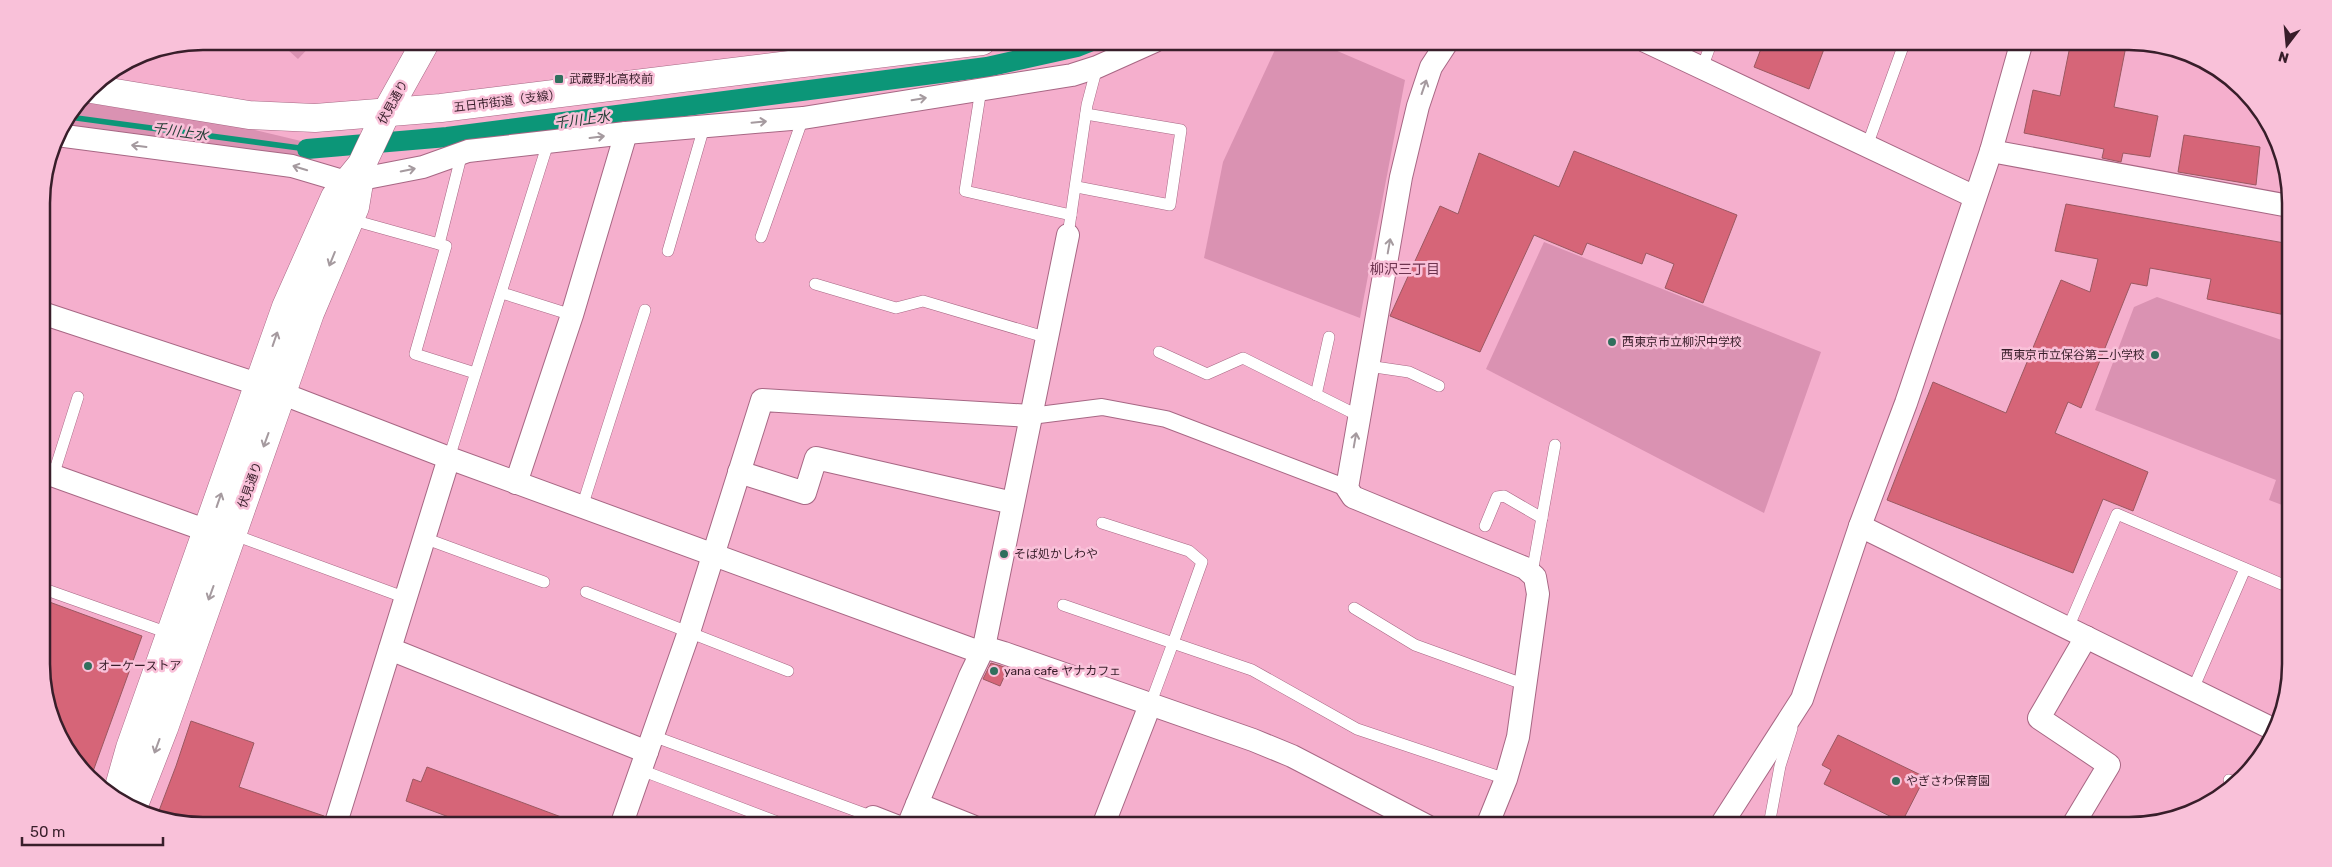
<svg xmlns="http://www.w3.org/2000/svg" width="2332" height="867" viewBox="0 0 2332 867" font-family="Rubik,'Noto Sans JP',sans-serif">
<rect width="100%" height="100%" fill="#f5afcd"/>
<g fill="#da92b2">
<path d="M 278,41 L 315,41 L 298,59 Z"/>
<path d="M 1279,41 L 1314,41 L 1405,80 L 1360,318 L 1204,258 L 1223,162 Z"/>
<path d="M 81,102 L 238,126 L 301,141 L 308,153 L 305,164 L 61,127 Z"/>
<path d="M 1544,242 L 1821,352 L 1764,513 L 1486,369 Z"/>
<path d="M 2157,297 L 2290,343 L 2290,508 L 2269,500 L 2276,480 L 2095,410 L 2134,307 Z"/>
</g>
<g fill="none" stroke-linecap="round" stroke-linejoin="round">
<path stroke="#0c9678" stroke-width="5.5" d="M 69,117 L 307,149"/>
<path stroke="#0c9678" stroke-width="20" d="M 307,149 L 447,137 L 987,67 L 1077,47 L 1092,41"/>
</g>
<g fill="#d66578" stroke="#9b5861">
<path d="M 1764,41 L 1827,41 L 1809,89 L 1754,67 Z"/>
<path d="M 2071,41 L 2127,41 L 2114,107 L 2158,116 L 2150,157 L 2123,153 L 2121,162 L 2102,158 L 2104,149 L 2024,133 L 2033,90 L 2060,96 Z"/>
<path d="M 2184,135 L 2260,147 L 2256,185 L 2178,172 Z"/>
<path d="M 1574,151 L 1737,215 L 1703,303 L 1665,288 L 1674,264 L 1646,253 L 1642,264 L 1587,243 L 1582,255 L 1534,235 L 1480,352 L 1390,316 L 1440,206 L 1458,214 L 1479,153 L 1559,187 Z"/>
<path d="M 2066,204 L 2290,244 L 2290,316 L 2207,299 L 2211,279 L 2150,268 L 2147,286 L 2131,283 L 2081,408 L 2068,402 L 2055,433 L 2148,472 L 2133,511 L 2103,499 L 2073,573 L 1887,500 L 1933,382 L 2006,413 L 2061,280 L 2090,292 L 2098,259 L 2055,251 Z"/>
<path d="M 44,600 L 142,636 L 91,777 L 81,770 L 44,695 Z"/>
<path d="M 991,663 L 1008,668 L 1000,686 L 983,679 Z"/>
<path d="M 191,721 L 254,743 L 239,787 L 324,816 L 322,826 L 203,826 L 157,816 L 176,766 Z"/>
<path d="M 1838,735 L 1925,777 L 1902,822 L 1824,784 L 1831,770 L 1822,765 Z"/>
<path d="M 427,767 L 580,824 L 580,826 L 473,826 L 406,801 L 413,779 L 421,782 Z"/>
</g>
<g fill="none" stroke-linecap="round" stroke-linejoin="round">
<g stroke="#a76784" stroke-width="12">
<g id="service">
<path d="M 1702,68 L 1712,41"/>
<path d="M 981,89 L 965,191 L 1071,215"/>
<path d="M 1867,146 L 1905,41"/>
<path d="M 1077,187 L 1170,205 L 1181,130 L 1086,114"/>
<path d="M 349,219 L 446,246 L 415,354 L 475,373"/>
<path d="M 1068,235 L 1087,105 L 1097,67"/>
<path d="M 761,237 L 803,118"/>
<path d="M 439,244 L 462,153"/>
<path d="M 668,251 L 704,127"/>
<path d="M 815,284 L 896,308 L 923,301 L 1048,338"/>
<path d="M 502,293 L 572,315"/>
<path d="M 1159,352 L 1207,374 L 1243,358 L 1359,416"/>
<path d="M 1368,366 L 1409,372 L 1439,386"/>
<path d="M 1316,395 L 1329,337"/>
<path d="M 449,458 L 548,143"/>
<path d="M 53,476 L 78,397"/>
<path d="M 582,507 L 645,310"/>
<path d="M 1485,526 L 1497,497 L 1504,496 L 1542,518"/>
<path d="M 232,534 L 406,598"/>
<path d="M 424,538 L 544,582"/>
<path d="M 1532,573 L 1555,445"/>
<path d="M 44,589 L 171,634"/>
<path d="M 586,592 L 788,671"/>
<path d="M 1063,605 L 1173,643 L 1202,562 L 1189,551 L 1102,523"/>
<path d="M 1354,608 L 1415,645 L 1526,685"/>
<path d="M 2068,628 L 2117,514 L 2291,588"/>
<path d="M 2193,689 L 2245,569"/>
<path d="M 1150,705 L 1173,643 L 1252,670 L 1357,729 L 1506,779"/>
<path d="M 653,736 L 873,817"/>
<path d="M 641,770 L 788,826"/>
<path d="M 2229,780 L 2235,784"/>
<path d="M 1769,825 L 1780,766 L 1792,728"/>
</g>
</g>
<g stroke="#a76784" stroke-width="18">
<path id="pedestrian" d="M 1031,416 L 1102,407 L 1166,419 L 1347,488"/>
</g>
<g stroke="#a76784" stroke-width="24">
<g id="minor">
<path d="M 1448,41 L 1431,67 L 1418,106 L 1401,177 L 1347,488 L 1353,497 L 1525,568 L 1535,577 L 1538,594 L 1518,737 L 1506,779 L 1487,826"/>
<path d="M 1645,41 L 1975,197"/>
<path d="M 57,135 L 292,166 L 346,182 L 423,167 L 468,151 L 626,133 L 803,118 L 1072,75 L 1097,67 L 1155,41"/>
<path d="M 1991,151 L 2289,206"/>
<path d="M 42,313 L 260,385 L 449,458 L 974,650 L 984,647 L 1004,653 L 1253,740 L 1292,756 L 1427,826"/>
<path d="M 43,472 L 208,531"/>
<path d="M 739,472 L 805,493 L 816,458 L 1013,503"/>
<path d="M 516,483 L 572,315 L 626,133"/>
<path d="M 1860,526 L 2275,730"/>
<path d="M 390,649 L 647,752"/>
<path d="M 917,804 L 972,826"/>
<path d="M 1721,825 L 1802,699 L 1860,526 L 1906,403 L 1991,151 L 2022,41"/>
<path d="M 2073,825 L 2109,765 L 2039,718 L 2086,637"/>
<path d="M 335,826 L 449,458"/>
<path d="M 621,826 L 689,632 L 762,400 L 1031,416"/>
<path d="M 869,826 L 873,817 L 896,826"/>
<path d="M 908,826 L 970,676 L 984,647 L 1068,235"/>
<path d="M 1103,826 L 1150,705"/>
</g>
</g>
<g stroke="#a76784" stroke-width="29">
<path id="tertiary" d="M 387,111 L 426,41"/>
</g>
<g stroke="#a76784" stroke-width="29">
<g id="primary">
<path d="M 91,89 L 249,115 L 315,118 L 441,108 L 982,41"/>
<path d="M 117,794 L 130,748 L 286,307 L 335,197 L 362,164 L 387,111"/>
<path d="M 134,805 L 164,728 L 310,313 L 355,207 L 362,165"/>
</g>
</g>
<use href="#service" stroke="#fff" stroke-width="11"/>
<use href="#pedestrian" stroke="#fff" stroke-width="16"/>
<use href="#minor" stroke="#fff" stroke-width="22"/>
<use href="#tertiary" stroke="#fff" stroke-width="28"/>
<use href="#primary" stroke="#fff" stroke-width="28"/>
</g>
<defs><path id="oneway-shaft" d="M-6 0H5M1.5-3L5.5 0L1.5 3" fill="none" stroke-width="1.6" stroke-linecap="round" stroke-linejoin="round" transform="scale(1.25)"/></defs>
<g stroke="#a59a9f">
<use href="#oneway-shaft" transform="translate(1424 87) rotate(-71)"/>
<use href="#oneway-shaft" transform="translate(919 99) rotate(-9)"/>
<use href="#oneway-shaft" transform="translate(759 122) rotate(-5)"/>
<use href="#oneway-shaft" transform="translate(597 137) rotate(-7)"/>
<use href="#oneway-shaft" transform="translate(139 146) rotate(-173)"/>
<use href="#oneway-shaft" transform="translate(300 168) rotate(-163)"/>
<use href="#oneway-shaft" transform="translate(408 170) rotate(-11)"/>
<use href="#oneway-shaft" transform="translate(1389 246) rotate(-80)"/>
<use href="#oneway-shaft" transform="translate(332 259) rotate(112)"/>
<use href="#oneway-shaft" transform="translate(275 339) rotate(-71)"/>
<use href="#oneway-shaft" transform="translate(266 440) rotate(110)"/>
<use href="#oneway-shaft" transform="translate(1355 440) rotate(-80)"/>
<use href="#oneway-shaft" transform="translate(219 500) rotate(-71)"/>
<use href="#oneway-shaft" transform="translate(211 593) rotate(110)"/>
<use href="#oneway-shaft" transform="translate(157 746) rotate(110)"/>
</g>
<g fill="#306f5d" stroke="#f9c1d9" stroke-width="2">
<rect x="554" y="74" width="10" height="10" rx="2.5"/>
<circle cx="1612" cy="342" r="5"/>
<circle cx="2155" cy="355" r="5"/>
<circle cx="1004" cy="554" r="5"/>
<circle cx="88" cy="666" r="5"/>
<circle cx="994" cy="671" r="5"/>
<circle cx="1896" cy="781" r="5"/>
</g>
<g text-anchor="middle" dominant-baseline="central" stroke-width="5" stroke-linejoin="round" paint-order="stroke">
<g font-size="12" fill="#381e2a" stroke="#f9c1d9" text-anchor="start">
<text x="569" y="79">武蔵野北高校前</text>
<text x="1622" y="342">西東京市立柳沢中学校</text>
<text x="2145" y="355" text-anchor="end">西東京市立保谷第二小学校</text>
<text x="1014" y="554">そば処かしわや</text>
<text x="98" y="666">オーケーストア</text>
<text x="1004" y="671">yana cafe ヤナカフェ</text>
<text x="1906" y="781">やぎさわ保育園</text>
</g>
<g font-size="12" fill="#381e2a" stroke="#f9c1d9">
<text transform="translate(507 101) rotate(-7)">五日市街道（支線）</text>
<text transform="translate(393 102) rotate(-61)">伏見通り</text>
<text transform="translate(250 485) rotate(-70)">伏見通り</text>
</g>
<g font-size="14" font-style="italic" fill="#243d35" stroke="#f9c1d9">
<text transform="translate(582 120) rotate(-7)">千川上水</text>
<text transform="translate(180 132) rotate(8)">千川上水</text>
</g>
<g font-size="14" fill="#6d334f" stroke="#f9c1d9">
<text x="1405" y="269">柳沢三丁目</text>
</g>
</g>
<path d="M0 0H2332V867H0ZM203 50H2129A153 153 0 0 1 2282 203V664A153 153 0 0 1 2129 817H203A153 153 0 0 1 50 664V203A153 153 0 0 1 203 50Z" fill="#f9c1d9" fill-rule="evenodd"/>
<path fill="none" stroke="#381e2a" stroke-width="2.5" d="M203 50H2129A153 153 0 0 1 2282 203V664A153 153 0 0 1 2129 817H203A153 153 0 0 1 50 664V203A153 153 0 0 1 203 50Z"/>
<g transform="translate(2287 45) rotate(196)" stroke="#f9c1d9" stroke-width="4" paint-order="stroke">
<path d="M0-4L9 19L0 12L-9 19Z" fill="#381e2a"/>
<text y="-8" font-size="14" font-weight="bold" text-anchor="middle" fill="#381e2a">N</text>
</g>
<path d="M22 837v8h141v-8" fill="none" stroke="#381e2a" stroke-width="2.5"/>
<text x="30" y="837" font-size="15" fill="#381e2a" stroke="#f9c1d9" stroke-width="4" paint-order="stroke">50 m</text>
</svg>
